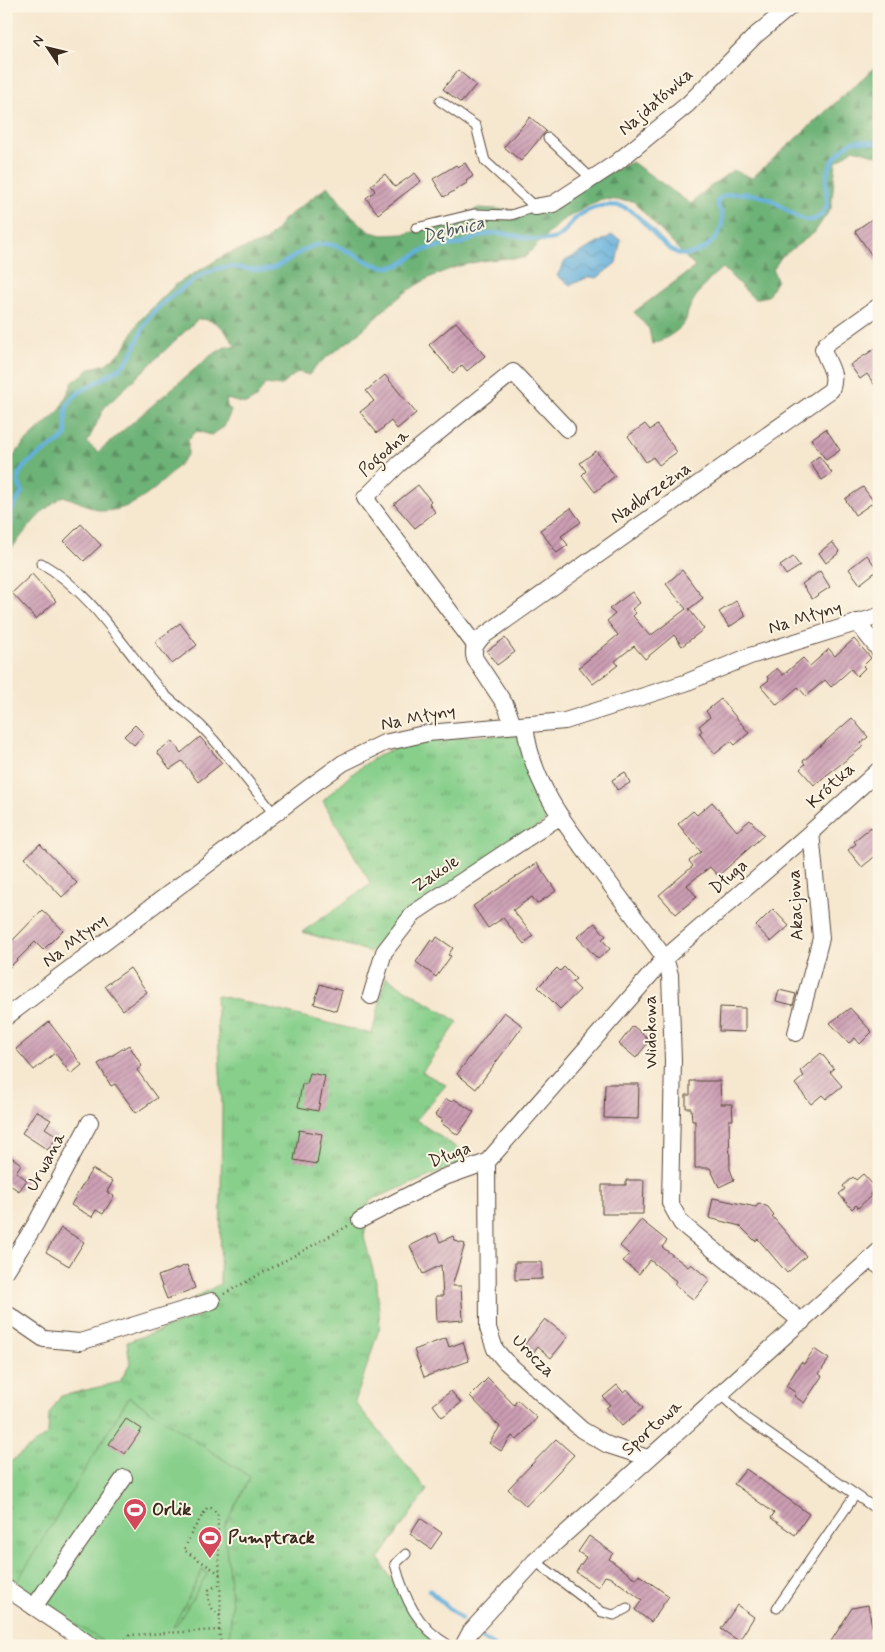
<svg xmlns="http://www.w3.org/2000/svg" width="885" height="1652" viewBox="0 0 885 1652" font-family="Mynerve,sans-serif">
<defs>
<pattern id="grass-tufts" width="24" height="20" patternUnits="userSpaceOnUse" patternTransform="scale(1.25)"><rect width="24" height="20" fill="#87cf8b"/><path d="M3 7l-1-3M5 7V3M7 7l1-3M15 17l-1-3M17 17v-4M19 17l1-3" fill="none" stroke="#70a871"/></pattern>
<pattern id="forest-firs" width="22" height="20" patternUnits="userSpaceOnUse" patternTransform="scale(1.25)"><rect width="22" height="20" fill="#6db277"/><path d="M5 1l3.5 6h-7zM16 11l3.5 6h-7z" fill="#5b9161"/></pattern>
<pattern id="water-waves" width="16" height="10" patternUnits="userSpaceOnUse" patternTransform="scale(1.25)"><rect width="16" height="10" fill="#63b0dc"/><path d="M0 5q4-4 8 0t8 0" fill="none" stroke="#538fb2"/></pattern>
<pattern id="building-hatch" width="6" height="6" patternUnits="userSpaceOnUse" patternTransform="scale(1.25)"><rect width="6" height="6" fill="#cc9eb4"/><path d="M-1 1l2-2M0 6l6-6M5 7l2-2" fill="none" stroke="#a78192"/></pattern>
</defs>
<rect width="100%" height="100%" fill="#fcf5e5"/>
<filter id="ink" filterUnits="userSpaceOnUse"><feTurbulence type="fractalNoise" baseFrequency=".02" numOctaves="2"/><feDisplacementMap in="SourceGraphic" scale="10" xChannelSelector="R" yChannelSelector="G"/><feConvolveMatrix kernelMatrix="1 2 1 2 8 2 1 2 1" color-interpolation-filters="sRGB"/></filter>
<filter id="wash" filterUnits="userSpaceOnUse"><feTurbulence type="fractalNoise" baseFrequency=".0096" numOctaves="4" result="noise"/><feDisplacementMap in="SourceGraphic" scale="20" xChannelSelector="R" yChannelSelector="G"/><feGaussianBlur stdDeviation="1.12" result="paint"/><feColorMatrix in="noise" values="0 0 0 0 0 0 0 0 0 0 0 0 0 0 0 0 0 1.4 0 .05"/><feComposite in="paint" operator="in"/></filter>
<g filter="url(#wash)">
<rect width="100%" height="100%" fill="#f6e7cf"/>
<g fill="url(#grass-tufts)" stroke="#617c54">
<path d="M 521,735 L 549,806 L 544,822 L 403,917 L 371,952 L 302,932 L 371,884 L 323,801 C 338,786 355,770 373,759 C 407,736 481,736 521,735 Z"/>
<path d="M 386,977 L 458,1022 L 422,1072 L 446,1085 L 416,1120 L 473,1159 L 370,1200 L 364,1237 L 377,1285 L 380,1326 L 355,1402 L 427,1490 L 379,1559 C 399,1588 410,1625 440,1646 L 98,1646 L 45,1610 L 35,1594 L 6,1583 L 6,1465 L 48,1434 L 49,1414 L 61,1396 L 120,1382 L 130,1363 L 127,1342 L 200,1316 L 194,1298 L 220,1284 L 222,1106 L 216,995 L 372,1034 Z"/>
</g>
<path fill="url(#forest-firs)" stroke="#546e4a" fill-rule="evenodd" d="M 875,67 L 879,72 L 879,156 L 854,149 L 836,162 L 831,208 L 814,233 L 781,257 L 773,270 L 777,280 L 768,296 L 754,299 L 723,268 C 711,275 695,295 689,309 C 687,313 687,320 684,323 C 678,332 662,341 652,344 L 649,329 L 634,312 L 695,267 L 633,201 L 601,199 L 561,221 L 524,258 C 478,258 439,267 402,295 C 384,308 370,324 353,338 C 337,350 321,359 309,375 L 298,372 L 280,386 L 265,384 L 256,398 L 246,404 L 226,399 L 227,406 L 231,411 L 224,427 L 211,435 L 197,431 L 188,440 L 188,454 C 167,479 138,511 103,511 C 100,511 70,498 63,496 C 39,511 23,534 6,556 L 6,466 L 24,443 L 60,410 L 73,382 L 91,368 L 106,364 L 123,350 L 140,320 L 175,285 L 227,254 L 266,241 L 275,232 L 283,220 L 328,186 L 352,217 L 370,232 L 383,235 L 405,234 L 432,227 L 479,208 L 526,211 L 632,162 L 691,204 L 707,189 L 733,170 L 752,178 ZM 198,319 C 219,319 225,330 236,347 L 227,346 L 210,356 L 98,452 L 87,443 L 104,408 Z"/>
<path fill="#87cf8b" stroke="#617c54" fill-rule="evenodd" d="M 129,1397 L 250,1477 L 224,1527 L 232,1604 L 229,1646 L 110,1646 L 15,1585 ZM 203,1569 L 207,1574 L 176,1626 L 173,1627 Z"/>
<path fill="url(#water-waves)" stroke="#4f6d7d" d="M 612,235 L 621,240 L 616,263 L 597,278 L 589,277 L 570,285 L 557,276 L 565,261 Z"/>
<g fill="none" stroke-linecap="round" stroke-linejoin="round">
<g stroke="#63b0dc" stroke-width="4.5">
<path d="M 6,535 L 11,523 L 10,514 L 22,492 C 22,487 18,485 18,481 C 16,463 57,446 66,436 C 67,427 64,416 67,407 C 74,387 112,379 126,362 C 136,350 139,334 147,321 C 156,305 202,271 220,268 C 237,264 253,273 270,269 C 289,264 302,245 323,244 C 346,243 364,267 389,267 C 402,267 411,256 422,251 C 434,245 447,247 459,244 C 467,242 475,238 483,235 C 507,228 530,244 553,239 C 562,237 566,230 571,223 C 583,209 602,203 620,206 C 646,212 664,261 690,254 C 706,251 725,235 722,216 C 721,210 717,207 717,201 C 728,188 760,194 773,201 C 791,211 812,236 827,206 C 826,180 823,168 843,149 C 847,145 854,140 860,141 C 867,141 871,143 879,143"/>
<path d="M 429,1590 L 461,1619"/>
<path d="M 482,1638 L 494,1646"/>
</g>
</g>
<g id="blocks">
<g fill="url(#building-hatch)">
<path d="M 458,70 L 476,85 L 461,103 L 443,89 Z"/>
<path d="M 530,117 L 546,131 L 521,161 L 504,147 Z"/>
<path d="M 465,163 L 473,176 L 466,181 L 467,183 L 444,197 L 433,179 L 456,165 L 458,167 Z"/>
<path d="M 415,173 L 421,181 L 378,214 L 366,198 L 375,191 L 371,185 L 385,174 L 395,187 Z"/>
<path d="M 879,214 L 879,266 L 855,231 Z"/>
<path d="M 456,322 L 485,356 L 467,371 L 462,365 L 453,373 L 429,345 Z"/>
<path d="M 879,346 L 879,391 L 867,374 L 860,379 L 850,365 Z"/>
<path d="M 385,375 L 416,413 L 397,429 L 391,421 L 377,433 L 360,412 L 374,401 L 366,391 Z"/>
<path d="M 645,424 L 650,430 L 657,425 L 677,452 L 659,465 L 653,457 L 646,462 L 628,436 Z"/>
<path d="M 826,429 L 840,450 L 826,460 L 811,439 Z"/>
<path d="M 596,451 L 615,476 L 595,492 L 582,475 L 586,471 L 580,463 Z"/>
<path d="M 819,456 L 832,473 L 822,480 L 810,463 Z"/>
<path d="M 418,485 L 431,501 L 429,503 L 435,512 L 415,528 L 394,504 Z"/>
<path d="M 863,487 L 874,502 L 855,515 L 845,499 Z"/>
<path d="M 571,508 L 581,522 L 561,536 L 568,545 L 557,553 L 540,530 Z"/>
<path d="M 81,524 L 101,545 L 84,561 L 64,541 Z"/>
<path d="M 832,542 L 840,552 L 826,563 L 819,553 Z"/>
<path d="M 867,555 L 878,570 L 860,584 L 849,569 Z"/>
<path d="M 793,557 L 800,566 L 786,575 L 780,566 Z"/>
<path d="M 682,570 L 703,598 L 689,609 L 704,629 L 682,646 L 674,635 L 645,659 L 634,646 L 615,661 L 618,665 L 593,684 L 579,667 L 618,635 L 607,621 L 615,614 L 609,609 L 632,592 L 640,603 L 632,609 L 636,613 L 633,616 L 650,636 L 686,609 L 666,584 Z"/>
<path d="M 820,571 L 830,587 L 812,599 L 802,584 Z"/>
<path d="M 32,574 L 56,601 L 36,619 L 12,593 Z"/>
<path d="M 736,601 L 746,616 L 729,627 L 719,612 Z"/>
<path d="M 180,623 L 197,645 L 172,664 L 155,642 Z"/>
<path d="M 505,638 L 515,652 L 497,665 L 487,651 Z"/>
<path d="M 854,639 L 871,658 L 863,666 L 865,668 L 857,676 L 851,669 L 831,687 L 825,680 L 806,696 L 798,687 L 777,705 L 761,686 L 769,680 L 767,677 L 777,668 L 783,675 L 803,658 L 810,666 L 829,649 L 835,656 Z"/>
<path d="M 721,699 L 749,733 L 735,745 L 731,741 L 715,754 L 699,733 L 702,731 L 699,726 L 710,717 L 706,711 Z"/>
<path d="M 852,718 L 868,737 L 861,743 L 864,746 L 814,785 L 800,769 L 805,764 L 803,761 Z"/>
<path d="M 135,725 L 144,734 L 134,745 L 124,736 Z"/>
<path d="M 200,737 L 222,763 L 198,782 L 182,761 L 170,769 L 157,752 L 172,741 L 181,753 Z"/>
<path d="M 625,772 L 630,783 L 617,790 L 612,780 Z"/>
<path d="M 712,802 L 737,831 L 750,820 L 764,835 L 718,876 L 710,867 L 687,885 L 697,897 L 676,914 L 659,895 L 693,866 L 689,861 L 701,852 L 678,824 L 693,811 L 697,815 Z"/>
<path d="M 879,825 L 879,853 L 862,867 L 848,850 L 856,844 L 854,841 L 871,827 L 873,830 Z"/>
<path d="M 40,844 L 77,883 L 62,897 L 25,858 Z"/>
<path d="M 537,863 L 556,891 L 537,904 L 532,897 L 513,910 L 533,936 L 524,944 L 503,918 L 488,928 L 473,906 Z"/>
<path d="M 773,909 L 789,926 L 771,942 L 756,926 Z"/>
<path d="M 42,910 L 63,930 L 43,950 L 35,942 L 6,971 L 6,933 L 13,940 Z"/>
<path d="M 595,923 L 606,936 L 602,939 L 610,949 L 598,959 L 577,937 Z"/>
<path d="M 437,937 L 453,948 L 448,955 L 451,956 L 436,977 L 416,962 L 431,940 L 434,942 Z"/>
<path d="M 564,967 L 576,979 L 572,982 L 580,990 L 560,1009 L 538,987 L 557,968 L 560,971 Z"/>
<path d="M 130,968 L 147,992 L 123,1010 L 105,986 Z"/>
<path d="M 320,984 L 342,991 L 336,1011 L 314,1004 Z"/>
<path d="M 779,990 L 796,994 L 793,1005 L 776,1001 Z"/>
<path d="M 720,1007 L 745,1008 L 745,1032 L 719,1031 Z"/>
<path d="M 850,1008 L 872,1032 L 860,1044 L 855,1038 L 849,1043 L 830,1023 Z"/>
<path d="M 504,1012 L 523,1026 L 476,1089 L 457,1074 Z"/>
<path d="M 49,1022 L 82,1065 L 71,1074 L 55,1053 L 34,1070 L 16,1049 Z"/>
<path d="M 633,1026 L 650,1040 L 636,1058 L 619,1044 Z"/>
<path d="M 129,1045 L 142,1066 L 137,1070 L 157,1098 L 136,1113 L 115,1084 L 111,1086 L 98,1064 Z"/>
<path d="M 821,1053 L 834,1069 L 830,1072 L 842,1086 L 826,1099 L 822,1095 L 811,1104 L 795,1084 L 804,1076 L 800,1071 Z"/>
<path d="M 310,1073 L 325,1076 L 318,1111 L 298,1107 L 302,1084 L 307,1084 Z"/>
<path d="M 690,1081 L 720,1081 L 721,1104 L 732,1104 L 733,1120 L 729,1120 L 730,1169 L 734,1180 L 719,1187 L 710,1168 L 695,1168 L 695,1121 L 692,1121 L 691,1108 L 686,1108 L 686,1095 L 690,1095 Z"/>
<path d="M 605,1084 L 639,1084 L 638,1119 L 604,1118 Z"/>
<path d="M 446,1099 L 452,1102 L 454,1099 L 474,1112 L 458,1135 L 441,1123 L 443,1120 L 435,1115 Z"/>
<path d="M 36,1111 L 51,1120 L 45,1128 L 57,1136 L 48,1150 L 22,1133 Z"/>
<path d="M 299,1130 L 322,1134 L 317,1164 L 294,1160 Z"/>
<path d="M 6,1153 L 21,1164 L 16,1172 L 27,1180 L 19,1191 L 7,1183 L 6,1185 Z"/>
<path d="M 92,1169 L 113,1181 L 107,1192 L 114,1196 L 103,1214 L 96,1210 L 92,1217 L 71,1205 Z"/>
<path d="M 863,1174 L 876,1188 L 870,1194 L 871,1196 L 858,1208 L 856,1205 L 852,1209 L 839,1194 L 845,1189 L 843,1186 L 853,1177 L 856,1180 Z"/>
<path d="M 626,1180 L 644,1180 L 643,1214 L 602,1214 L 602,1185 L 626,1185 Z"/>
<path d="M 713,1198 L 756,1207 L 759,1203 L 768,1207 L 774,1215 L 772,1216 L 806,1256 L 787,1273 L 758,1239 L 755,1241 L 740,1226 L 709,1218 Z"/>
<path d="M 641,1220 L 667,1241 L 662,1247 L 688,1267 L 691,1264 L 710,1280 L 694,1300 L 674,1284 L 676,1281 L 650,1260 L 639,1274 L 623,1261 L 629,1254 L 620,1246 Z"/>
<path d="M 61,1228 L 84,1242 L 69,1266 L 46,1252 Z"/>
<path d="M 436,1233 L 440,1242 L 453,1236 L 455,1241 L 465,1244 L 452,1286 L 461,1286 L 463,1320 L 437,1322 L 436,1296 L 443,1296 L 441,1265 L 423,1274 L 410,1246 Z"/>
<path d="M 515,1262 L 542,1262 L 542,1279 L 515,1280 Z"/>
<path d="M 187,1265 L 195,1288 L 167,1299 L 158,1276 Z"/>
<path d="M 545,1319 L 568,1337 L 551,1358 L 538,1347 L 533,1353 L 524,1345 Z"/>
<path d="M 446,1338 L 449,1347 L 463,1342 L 469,1361 L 424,1377 L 414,1350 Z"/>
<path d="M 814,1349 L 829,1359 L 819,1374 L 822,1376 L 804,1403 L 794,1396 L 796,1393 L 786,1386 L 801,1362 L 804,1364 Z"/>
<path d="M 488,1378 L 514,1405 L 517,1400 L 537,1418 L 517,1440 L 512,1436 L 501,1451 L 489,1443 L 500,1427 L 470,1396 Z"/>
<path d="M 617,1385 L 623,1392 L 627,1389 L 643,1408 L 622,1426 L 606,1408 L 610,1405 L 603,1397 Z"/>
<path d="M 451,1391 L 461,1403 L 442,1417 L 433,1405 Z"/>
<path d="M 126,1419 L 142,1429 L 125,1454 L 109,1444 Z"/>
<path d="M 556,1439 L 574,1455 L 526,1506 L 508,1489 Z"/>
<path d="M 746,1469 L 809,1514 L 795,1535 L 771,1518 L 774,1513 L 734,1484 Z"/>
<path d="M 420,1518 L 442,1533 L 431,1549 L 410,1534 Z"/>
<path d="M 589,1536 L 613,1553 L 609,1559 L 636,1579 L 639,1575 L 669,1596 L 651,1622 L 635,1610 L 642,1600 L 612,1578 L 605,1576 L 598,1587 L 576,1572 L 586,1557 L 578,1552 Z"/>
<path d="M 737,1605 L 754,1617 L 739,1641 L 721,1629 Z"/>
<path d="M 868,1605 L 872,1626 L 879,1630 L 879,1646 L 828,1646 L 852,1608 Z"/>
</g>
</g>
</g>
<g filter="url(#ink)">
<use href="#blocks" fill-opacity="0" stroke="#574639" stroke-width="1"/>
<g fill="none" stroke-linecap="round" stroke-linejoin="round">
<g stroke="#574639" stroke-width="11">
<g id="lane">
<path d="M 548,138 L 592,179"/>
<path d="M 416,228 L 474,214 L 511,215 L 535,207 L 485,161 L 476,126 L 440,101"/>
<path d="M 41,563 C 94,593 125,652 165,695 C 176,706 189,714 200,725 C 227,753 251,785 275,815"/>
<path d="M 867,1262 L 879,1270"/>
<path d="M 720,1394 L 747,1419 L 879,1511"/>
<path d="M 406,1554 L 395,1564 C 405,1600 417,1627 450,1646"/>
<path d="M 535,1561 L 602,1612 L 614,1615 L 627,1608"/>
<path d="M 777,1608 L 855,1495"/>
</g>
</g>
<g stroke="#574639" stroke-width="18">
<g id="street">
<path d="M 535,207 L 553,204 L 616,163 L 688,104 L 756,35 L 791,6"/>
<path d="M 857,622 L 879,650"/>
<path d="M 475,645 L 365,498 L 399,464 L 513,372 L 567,429"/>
<path d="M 513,725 L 506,706 L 475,659 C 472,649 475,645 482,637 L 831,390 C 838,373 828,366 823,349 L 826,344 L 879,306"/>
<path d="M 525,725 C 531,782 565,825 599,869 C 621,899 643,929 665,958 L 670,975 L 673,1060 L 670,1203 L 681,1223 L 802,1322"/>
<path d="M 371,996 L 384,952 L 414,913 L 559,817"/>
<path d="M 6,1017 L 311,786 L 343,763 L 384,743 L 428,733 L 565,721 L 685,683 L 750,656 L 879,616"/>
<path d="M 796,1033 L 821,938 L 811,832"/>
<path d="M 487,1162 L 488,1328 L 495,1349 L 505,1361 L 582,1430 L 608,1445 L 648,1458"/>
<path d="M 360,1220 L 442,1178 L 487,1162 L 665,958 L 811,832 L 879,770"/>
<path d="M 6,1271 L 35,1225 L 90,1122"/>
<path d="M 6,1313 L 44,1339 L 80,1342 L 212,1301"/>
<path d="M 6,1588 L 92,1646"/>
<path d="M 34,1607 L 124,1478"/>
<path d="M 463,1646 L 471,1631 L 535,1561 L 879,1251"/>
</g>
</g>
<g stroke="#574639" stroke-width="2.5" stroke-dasharray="1 4" stroke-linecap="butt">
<path d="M 224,1294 L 348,1226"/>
<path d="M 220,1616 C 210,1608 207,1603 209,1590 L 220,1584"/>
<path d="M 219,1630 L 221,1646"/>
<path d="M 125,1640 L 133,1646"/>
<path d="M 106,1641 L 113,1646"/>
<path d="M 118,1646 L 130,1635 L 219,1630 C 223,1591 217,1553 218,1514 L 211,1508 L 207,1508 L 192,1532 L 184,1550 L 220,1574"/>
</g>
<use href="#lane" stroke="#fff" stroke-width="9"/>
<use href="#street" stroke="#fff" stroke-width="16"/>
</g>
</g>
<defs>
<g id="stadium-pin" transform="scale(1.25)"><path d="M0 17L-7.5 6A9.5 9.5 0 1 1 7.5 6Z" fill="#d1495b" stroke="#fcf5e5"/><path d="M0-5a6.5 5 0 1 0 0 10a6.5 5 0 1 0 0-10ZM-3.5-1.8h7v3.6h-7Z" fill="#fff"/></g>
</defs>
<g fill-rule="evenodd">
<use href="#stadium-pin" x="135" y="1510"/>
<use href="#stadium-pin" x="210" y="1538"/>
</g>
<g text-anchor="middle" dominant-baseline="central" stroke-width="4" stroke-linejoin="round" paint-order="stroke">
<g font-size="18" fill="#3b2a1e" stroke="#fcf5e5">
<text transform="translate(656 102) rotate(-41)">Najdałówka</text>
<text transform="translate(384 453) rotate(-42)">Pogodna</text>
<text transform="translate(651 493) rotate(-35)">Nadbrzeżna</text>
<text transform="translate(805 618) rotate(-17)">Na Młyny</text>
<text transform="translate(418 718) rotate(-11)">Na Młyny</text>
<text transform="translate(831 786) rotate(-43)">Krótka</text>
<text transform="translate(436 874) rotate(-34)">Zakole</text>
<text transform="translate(729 877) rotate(-41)">Długa</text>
<text transform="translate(796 905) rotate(-93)">Akacjowa</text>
<text transform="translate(75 941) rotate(-37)">Na Młyny</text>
<text transform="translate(651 1032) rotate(-91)">Widokowa</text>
<text transform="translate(450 1155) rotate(-21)">Długa</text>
<text transform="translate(46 1162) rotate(-62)">Urwana</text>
<text transform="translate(533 1356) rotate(45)">Urocza</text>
<text transform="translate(652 1428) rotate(-42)">Sportowa</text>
</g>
<g font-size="18" font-weight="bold" fill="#3b2a1e" stroke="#fcf5e5" text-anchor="start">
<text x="152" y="1510">Orlik</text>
<text x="228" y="1538">Pumptrack</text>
</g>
<g font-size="19" font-style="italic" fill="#495960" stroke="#fcf5e5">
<text transform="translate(453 230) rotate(-14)">Dębnica</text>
</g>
</g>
<rect width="885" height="1652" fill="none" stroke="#fcf5e5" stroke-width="25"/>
<g transform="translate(48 48) rotate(305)" stroke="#fcf5e5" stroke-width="4" paint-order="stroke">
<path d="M0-4L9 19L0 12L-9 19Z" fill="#3b2a1e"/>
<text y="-8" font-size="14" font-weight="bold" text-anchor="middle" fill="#3b2a1e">N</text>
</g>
</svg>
